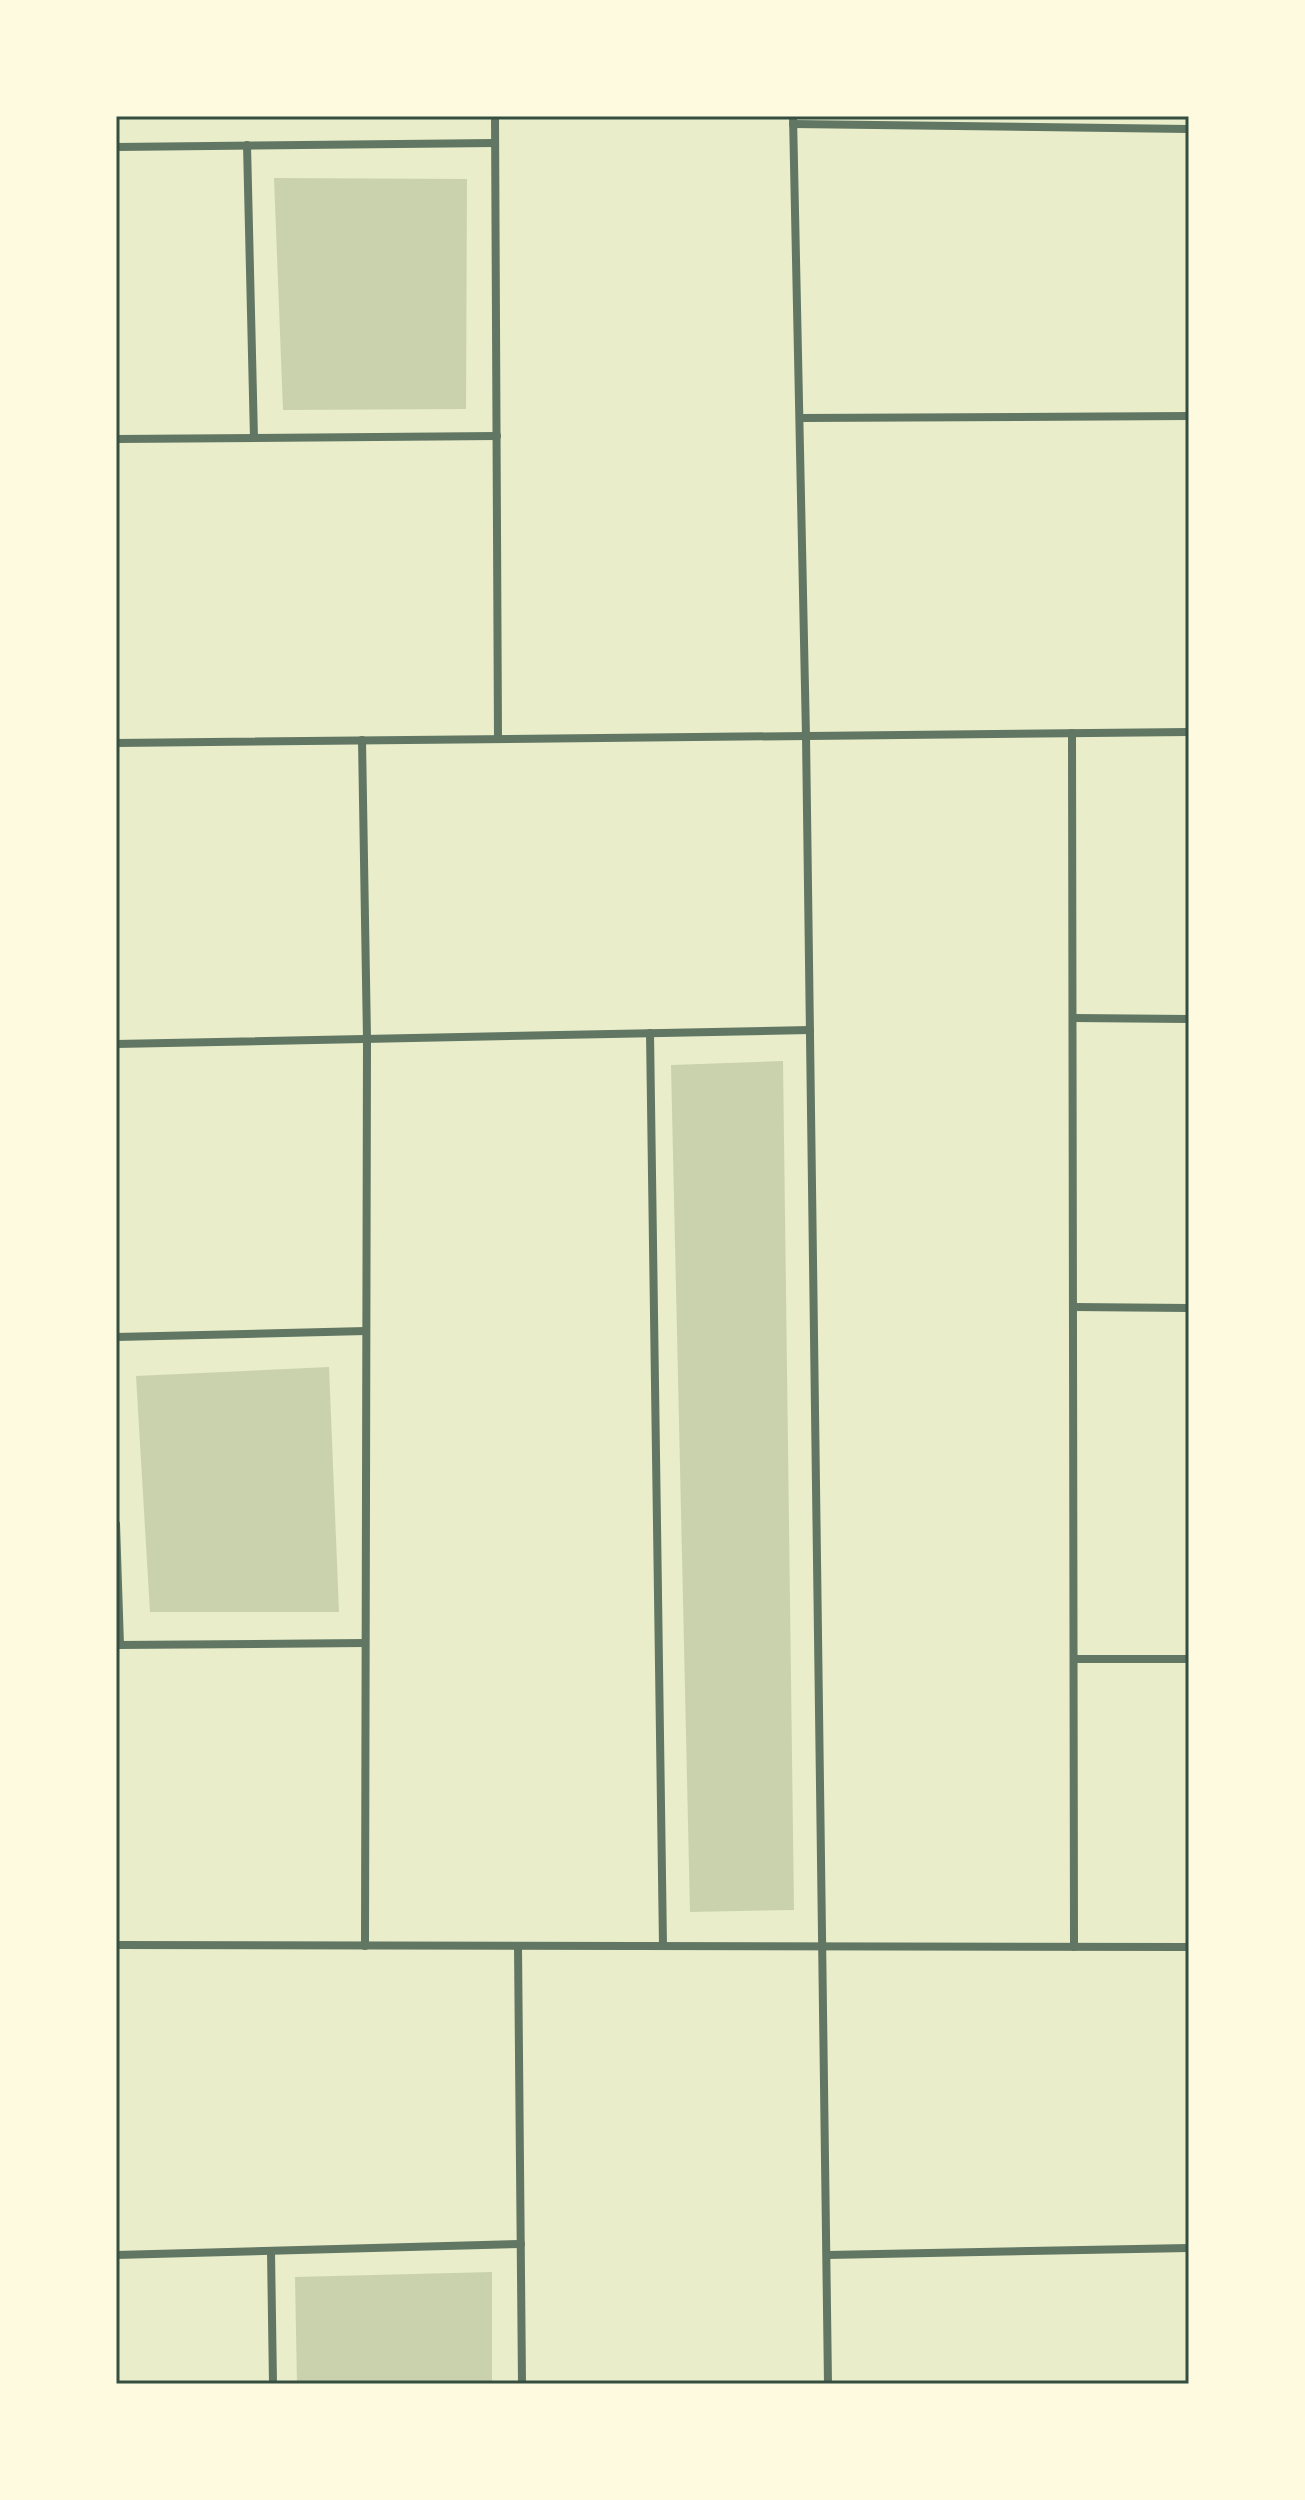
<svg xmlns="http://www.w3.org/2000/svg" width="1305" height="2500" viewBox="0 0 1305 2500" font-family="Rubik,sans-serif">
<rect width="100%" height="100%" fill="#e9edc9"/>
<g fill="#cad2ad">
<path d="M 274,178 L 467,179 L 466,409 L 283,410 Z"/>
<path d="M 783,1061 L 794,1910 L 690,1912 L 671,1065 Z"/>
<path d="M 329,1367 L 339,1612 L 150,1612 L 136,1376 Z"/>
<path d="M 492,2272 L 492,2384 L 297,2384 L 295,2277 Z"/>
</g>
<g fill="none" stroke-linecap="round" stroke-linejoin="round">
<g stroke="#617663" stroke-width="8">
<path d="M 495,116 L 498,739"/>
<path d="M 793,116 L 806,736 L 828,2384"/>
<path d="M 793,124 L 1189,129"/>
<path d="M 247,145 L 254,438"/>
<path d="M 116,147 L 495,143"/>
<path d="M 800,418 L 1189,416"/>
<path d="M 116,439 L 497,436"/>
<path d="M 1072,733 L 1074,1947"/>
<path d="M 362,740 L 367,1039 L 365,1946"/>
<path d="M 116,743 L 1189,732"/>
<path d="M 1073,1018 L 1189,1019"/>
<path d="M 650,1033 L 663,1946"/>
<path d="M 116,1044 L 810,1030"/>
<path d="M 1073,1307 L 1189,1308"/>
<path d="M 116,1337 L 366,1331"/>
<path d="M 116,1524 L 120,1645"/>
<path d="M 116,1645 L 365,1643"/>
<path d="M 1074,1659 L 1189,1659"/>
<path d="M 116,1945 L 1189,1947"/>
<path d="M 518,1946 L 522,2384"/>
<path d="M 271,2251 L 273,2384"/>
<path d="M 116,2255 L 521,2244"/>
<path d="M 827,2255 L 1189,2248"/>
</g>
</g>
<rect width="1305" height="2500" fill="none" stroke="#fefae0" stroke-width="236"/>
<rect x="118" y="118" width="1069" height="2264" fill="none" stroke="#344e41" stroke-width="3"/>
</svg>
